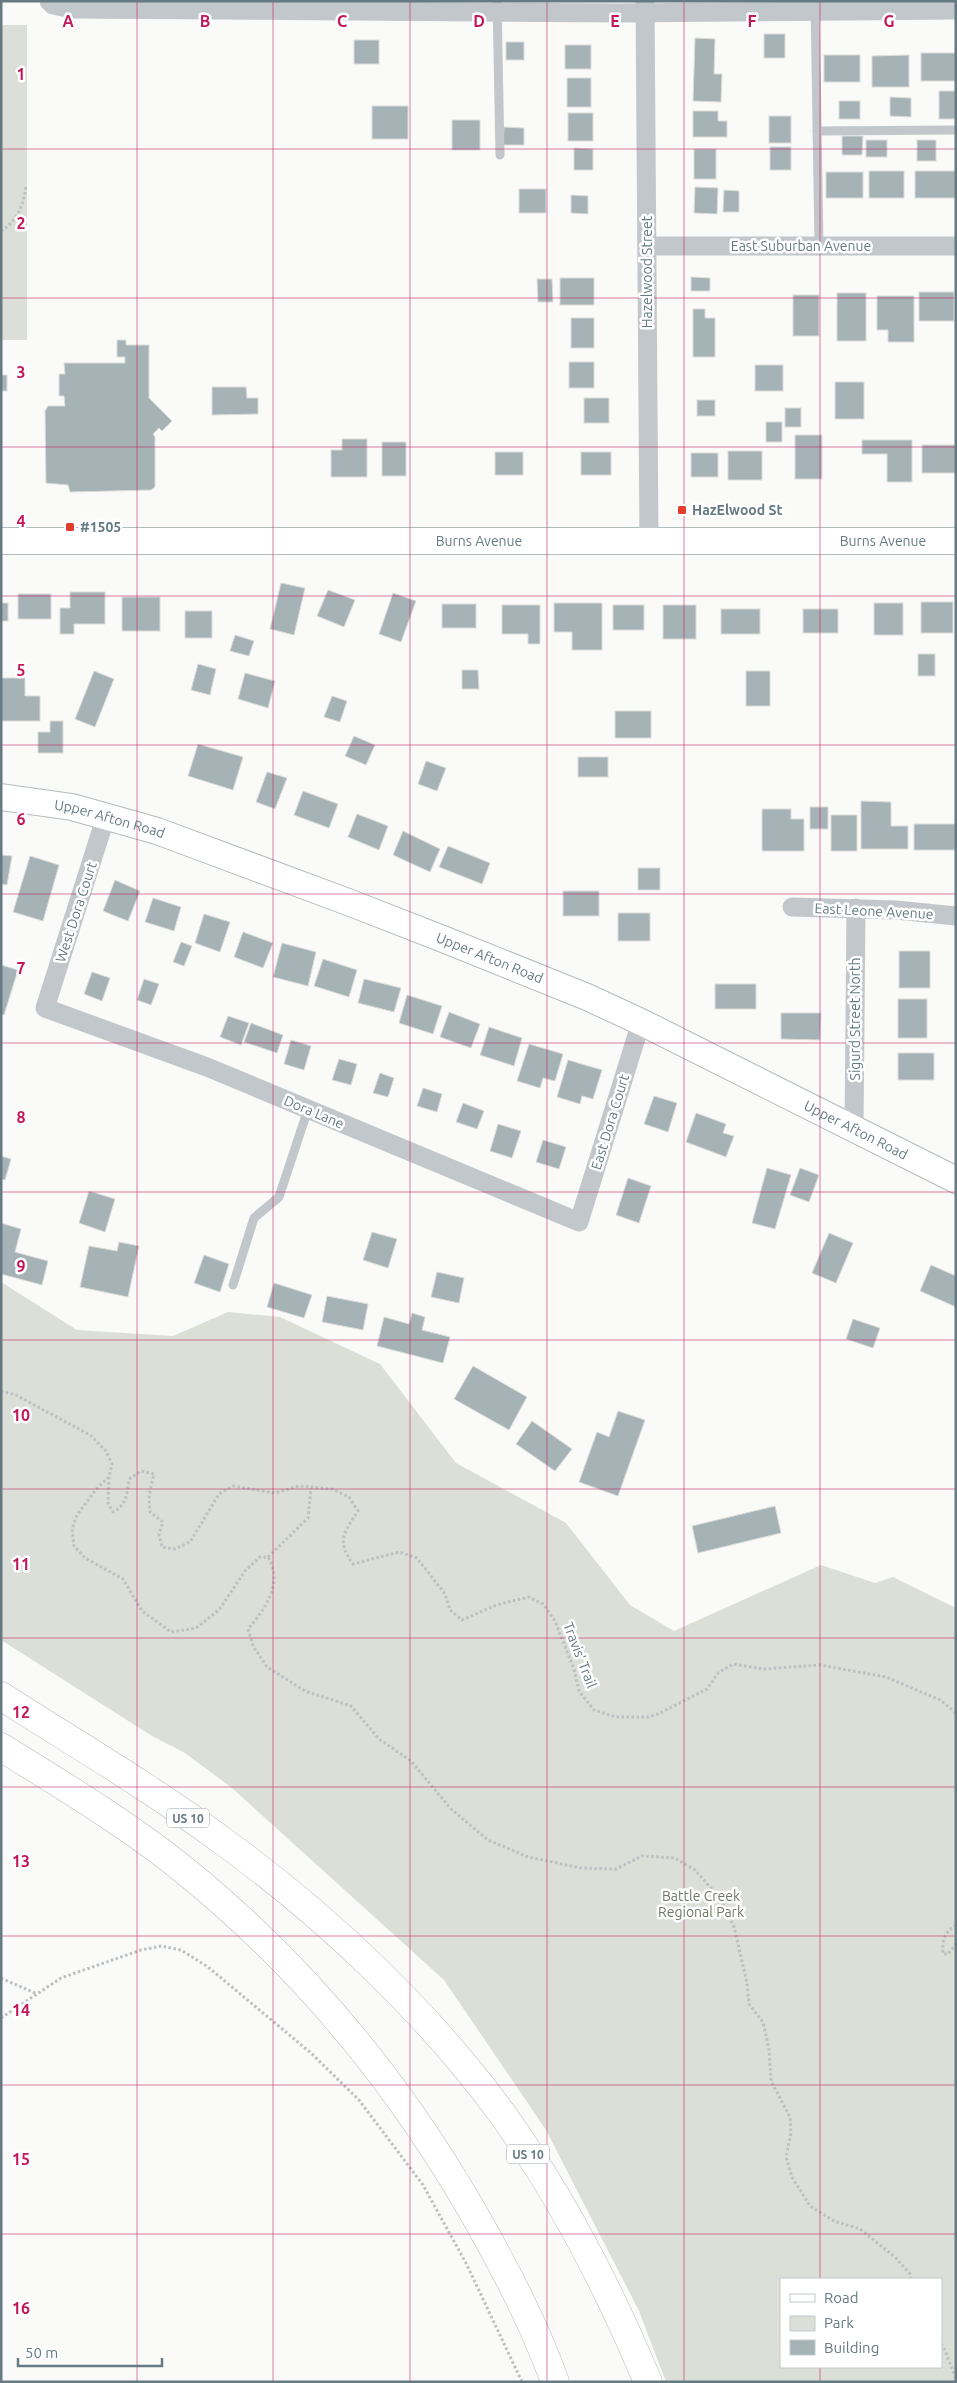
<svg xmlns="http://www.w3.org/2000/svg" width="957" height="2383" viewBox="0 0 957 2383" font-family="Ubuntu,sans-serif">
<rect width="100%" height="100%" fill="#fafaf8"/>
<g fill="#dbdfd7" fill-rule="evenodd">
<rect x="1" y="25" width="26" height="315"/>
<path d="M 1,1282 L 77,1330 L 173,1336 L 228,1312 L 280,1317 L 380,1364 L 456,1463 L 566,1523 L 630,1605 L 674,1631 L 821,1565 L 875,1583 L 893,1577 L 956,1608 L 956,2382 L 666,2382 L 639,2311 L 546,2130 L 444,1980 L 232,1788 L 185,1753 L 152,1736 L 1,1640 ZM 781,2279 L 941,2279 L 941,2367 L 781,2367 Z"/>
</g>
<g fill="#a5b2b6" stroke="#dcdcda">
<rect x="764" y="34" width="21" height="24"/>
<path d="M 695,38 L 715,39 L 714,74 L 722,74 L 721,102 L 693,101 Z"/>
<rect x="354" y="40" width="25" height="24"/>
<rect x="506" y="42" width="18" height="18"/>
<rect x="565" y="45" width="26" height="24"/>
<rect x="921" y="53" width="35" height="28"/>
<rect x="824" y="55" width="36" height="27"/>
<path d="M 909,55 L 909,87 L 872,87 L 872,56 Z"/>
<rect x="567" y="78" width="24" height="29"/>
<rect x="939" y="91" width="17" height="28"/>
<path d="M 890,97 L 911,98 L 911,117 L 890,116 Z"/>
<rect x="839" y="101" width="21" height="18"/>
<rect x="372" y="106" width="36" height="33"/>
<path d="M 693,111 L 718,111 L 718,121 L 727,121 L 727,137 L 693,137 Z"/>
<rect x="568" y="113" width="25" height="28"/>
<rect x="769" y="116" width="22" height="27"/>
<rect x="452" y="120" width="28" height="30"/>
<path d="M 504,127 L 524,128 L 524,145 L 503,145 Z"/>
<path d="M 842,136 L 863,136 L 862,155 L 842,155 Z"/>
<rect x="866" y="140" width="21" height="17"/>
<rect x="917" y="140" width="19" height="21"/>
<rect x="770" y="147" width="21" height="23"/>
<path d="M 574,148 L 593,149 L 593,170 L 574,170 Z"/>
<rect x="694" y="149" width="22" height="30"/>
<rect x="869" y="171" width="35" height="27"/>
<rect x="915" y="171" width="41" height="27"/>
<rect x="826" y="172" width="37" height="26"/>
<path d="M 695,187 L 718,188 L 717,214 L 694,213 Z"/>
<rect x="519" y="189" width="27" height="24"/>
<path d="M 724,190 L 739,191 L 739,212 L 723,212 Z"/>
<path d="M 571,195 L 588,196 L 588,214 L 571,213 Z"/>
<path d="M 691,277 L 710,278 L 710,291 L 691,291 Z"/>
<rect x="560" y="278" width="34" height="27"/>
<path d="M 537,279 L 552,279 L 553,302 L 538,302 Z"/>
<rect x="919" y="292" width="35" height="29"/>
<rect x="837" y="293" width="29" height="48"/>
<rect x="793" y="295" width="26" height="41"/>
<path d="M 877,296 L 914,296 L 914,342 L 888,342 L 888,330 L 877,330 Z"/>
<path d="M 693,309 L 705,309 L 705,318 L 715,318 L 715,357 L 693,357 Z"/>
<rect x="571" y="318" width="23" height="30"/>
<path d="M 117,340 L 126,340 L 126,345 L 149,345 L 149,398 L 172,421 L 162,431 L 159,428 L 153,434 L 155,437 L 155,487 L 151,490 L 70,492 L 68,485 L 46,483 L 45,411 L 48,406 L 65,406 L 64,396 L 59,396 L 59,374 L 65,374 L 64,363 L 125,363 L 125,357 L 117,357 Z"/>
<rect x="569" y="362" width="25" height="26"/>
<rect x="755" y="365" width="28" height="26"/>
<rect x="1" y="375" width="6" height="16"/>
<rect x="835" y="382" width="29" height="37"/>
<path d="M 212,387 L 246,387 L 247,398 L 258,398 L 258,414 L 212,415 Z"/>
<rect x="584" y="398" width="25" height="25"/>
<rect x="697" y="400" width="18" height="16"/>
<rect x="785" y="408" width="16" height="19"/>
<rect x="766" y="422" width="16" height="20"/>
<rect x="795" y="435" width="27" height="44"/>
<path d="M 342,439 L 367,439 L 367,477 L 331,477 L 331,450 L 342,450 Z"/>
<path d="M 862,440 L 912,440 L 912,482 L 887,482 L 887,454 L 862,454 Z"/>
<rect x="382" y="442" width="24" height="34"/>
<rect x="922" y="445" width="34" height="28"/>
<rect x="728" y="451" width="34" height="29"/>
<rect x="495" y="452" width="28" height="23"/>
<rect x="581" y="452" width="30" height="23"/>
<rect x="691" y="453" width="27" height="24"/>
<path d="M 281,583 L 305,588 L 294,635 L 270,629 Z"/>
<path d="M 328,590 L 355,600 L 344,627 L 317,616 Z"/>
<path d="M 70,592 L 105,592 L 105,624 L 74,624 L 74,634 L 60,634 L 60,608 L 70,608 Z"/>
<path d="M 393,593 L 416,601 L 401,642 L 379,634 Z"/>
<rect x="18" y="594" width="33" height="25"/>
<rect x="122" y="597" width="38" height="34"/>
<rect x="921" y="602" width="32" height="31"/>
<rect x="1" y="603" width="7" height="18"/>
<path d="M 554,603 L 602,603 L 602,650 L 572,650 L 572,632 L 554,632 Z"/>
<rect x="874" y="603" width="29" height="32"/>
<rect x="442" y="604" width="34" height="24"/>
<path d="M 502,605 L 540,605 L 540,644 L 528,644 L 528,634 L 502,634 Z"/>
<rect x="613" y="605" width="31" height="25"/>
<rect x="663" y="605" width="33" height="34"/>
<rect x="721" y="609" width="39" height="25"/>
<rect x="803" y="609" width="35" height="24"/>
<rect x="185" y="611" width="27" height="27"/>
<path d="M 235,635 L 254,641 L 249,656 L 230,651 Z"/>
<rect x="918" y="654" width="17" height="22"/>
<path d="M 198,664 L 216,669 L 210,695 L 191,690 Z"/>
<path d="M 462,670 L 478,670 L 479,689 L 462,689 Z"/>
<path d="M 94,671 L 114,679 L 95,727 L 75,719 Z"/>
<rect x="746" y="671" width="24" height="35"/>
<path d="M 245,673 L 275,681 L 268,708 L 238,699 Z"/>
<path d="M 1,678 L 25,678 L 25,696 L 40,696 L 40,721 L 1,721 Z"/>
<path d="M 332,696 L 347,701 L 340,722 L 324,717 Z"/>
<rect x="615" y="711" width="36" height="27"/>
<path d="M 50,721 L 63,721 L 63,753 L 38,753 L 38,732 L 50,732 Z"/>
<path d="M 354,736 L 375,745 L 366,765 L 345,756 Z"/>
<path d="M 198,744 L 243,757 L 233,790 L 188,776 Z"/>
<rect x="578" y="757" width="30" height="20"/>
<path d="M 426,761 L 446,768 L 437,791 L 418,784 Z"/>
<path d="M 267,772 L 287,778 L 275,809 L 256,802 Z"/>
<path d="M 303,791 L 338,804 L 329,828 L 294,815 Z"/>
<path d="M 861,801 L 891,802 L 891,826 L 908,826 L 908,849 L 861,849 Z"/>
<rect x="810" y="807" width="18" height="22"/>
<path d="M 762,809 L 791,809 L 791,819 L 804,819 L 804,851 L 762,851 Z"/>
<path d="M 357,814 L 388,826 L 379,850 L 348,837 Z"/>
<rect x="831" y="815" width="26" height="36"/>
<rect x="914" y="824" width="42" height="26"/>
<path d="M 403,831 L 440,849 L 430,872 L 393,855 Z"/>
<path d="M 448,846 L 490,863 L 482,884 L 439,867 Z"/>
<path d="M 1,855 L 12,856 L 7,885 L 1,884 Z"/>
<path d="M 30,856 L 59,865 L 43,921 L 13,912 Z"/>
<rect x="638" y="868" width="22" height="22"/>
<path d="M 115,880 L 140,891 L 128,921 L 103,911 Z"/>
<rect x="563" y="891" width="36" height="25"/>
<path d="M 153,898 L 181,907 L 174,931 L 145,922 Z"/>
<rect x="618" y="913" width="32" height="28"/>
<path d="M 204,914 L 230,922 L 220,952 L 195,943 Z"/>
<path d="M 243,932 L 273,943 L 263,968 L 234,957 Z"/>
<path d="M 181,942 L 192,946 L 184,966 L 173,962 Z"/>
<path d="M 282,943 L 316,952 L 308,986 L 273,977 Z"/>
<rect x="899" y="951" width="31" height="37"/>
<path d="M 323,959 L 357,970 L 349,997 L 314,986 Z"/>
<path d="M 1,965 L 18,970 L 4,1015 L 1,1014 Z"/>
<path d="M 92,972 L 110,978 L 102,1001 L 84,994 Z"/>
<path d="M 144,979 L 159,984 L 151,1005 L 137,1000 Z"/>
<path d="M 364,979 L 401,988 L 394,1012 L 358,1003 Z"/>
<rect x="715" y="984" width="41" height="25"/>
<path d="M 407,995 L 442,1006 L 433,1034 L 399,1023 Z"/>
<rect x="898" y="999" width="29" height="39"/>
<path d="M 449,1012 L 480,1024 L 471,1048 L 440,1037 Z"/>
<path d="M 781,1013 L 821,1013 L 820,1040 L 781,1039 Z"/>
<path d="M 228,1016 L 249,1023 L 241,1045 L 220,1037 Z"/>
<path d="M 251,1023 L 283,1035 L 277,1053 L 244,1042 Z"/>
<path d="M 489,1027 L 522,1038 L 514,1066 L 480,1055 Z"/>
<path d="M 291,1040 L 311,1046 L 304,1070 L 284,1064 Z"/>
<path d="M 529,1044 L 563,1054 L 555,1081 L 543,1078 L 540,1088 L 517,1081 Z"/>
<rect x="898" y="1053" width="36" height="27"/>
<path d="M 339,1059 L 357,1064 L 351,1085 L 332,1080 Z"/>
<path d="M 568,1060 L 602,1070 L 593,1099 L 582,1096 L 580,1104 L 557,1097 Z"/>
<path d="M 380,1073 L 394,1078 L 388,1097 L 373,1093 Z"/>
<path d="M 423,1088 L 442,1094 L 437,1112 L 417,1106 Z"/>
<path d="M 654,1096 L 677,1103 L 668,1132 L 644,1124 Z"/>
<path d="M 463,1103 L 484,1111 L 477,1129 L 456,1122 Z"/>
<path d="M 696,1113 L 726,1124 L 723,1133 L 734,1136 L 726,1157 L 686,1142 Z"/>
<path d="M 498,1124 L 521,1131 L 512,1158 L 490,1151 Z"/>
<path d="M 543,1140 L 566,1147 L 559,1169 L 536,1162 Z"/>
<path d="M 1,1156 L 11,1159 L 5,1180 L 1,1179 Z"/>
<path d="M 767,1168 L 791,1175 L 775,1229 L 752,1223 Z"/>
<path d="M 800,1168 L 819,1175 L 809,1202 L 790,1195 Z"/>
<path d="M 628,1178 L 651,1186 L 639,1223 L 616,1215 Z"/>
<path d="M 89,1191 L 115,1199 L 105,1232 L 79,1223 Z"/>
<path d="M 1,1223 L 21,1229 L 15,1252 L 48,1261 L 42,1285 L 1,1274 Z"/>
<path d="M 372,1232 L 397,1239 L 388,1268 L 363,1260 Z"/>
<path d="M 829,1233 L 853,1243 L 836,1283 L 812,1273 Z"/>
<path d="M 119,1242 L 139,1246 L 128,1297 L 80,1287 L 89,1246 L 117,1251 Z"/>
<path d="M 204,1255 L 229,1264 L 220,1292 L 194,1283 Z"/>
<path d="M 931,1265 L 956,1276 L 956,1307 L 920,1291 Z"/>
<path d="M 437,1272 L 464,1278 L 459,1303 L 431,1297 Z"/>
<path d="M 274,1283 L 312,1295 L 304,1318 L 267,1307 Z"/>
<path d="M 327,1296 L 368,1304 L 363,1330 L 322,1322 Z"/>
<path d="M 412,1313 L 425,1317 L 422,1330 L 450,1337 L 443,1363 L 377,1346 L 384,1317 L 409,1324 Z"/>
<path d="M 853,1319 L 880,1328 L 873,1348 L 846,1339 Z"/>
<path d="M 473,1366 L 527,1397 L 509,1430 L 454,1399 Z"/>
<path d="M 618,1411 L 645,1420 L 618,1496 L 579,1482 L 597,1432 L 609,1437 Z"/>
<path d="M 532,1421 L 572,1449 L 555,1471 L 516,1444 Z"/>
<path d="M 775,1506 L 781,1533 L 698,1553 L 692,1526 Z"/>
</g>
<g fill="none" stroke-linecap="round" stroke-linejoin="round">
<g stroke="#b3bcbf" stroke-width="28">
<g id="secondary">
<path id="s1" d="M 1,541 L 956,541"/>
<path id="s2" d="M 1,797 L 72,807 L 157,831 L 348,902 L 443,939 L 587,997 L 641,1022 L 956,1180"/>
</g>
</g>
<g stroke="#b4babd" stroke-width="29">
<g id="highway">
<path d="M 1,1696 C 76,1744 153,1789 224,1842 C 326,1916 428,2012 503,2115 C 562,2197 609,2289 648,2382"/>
<path d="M 1,1747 C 60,1784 119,1819 174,1862 C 303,1964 408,2093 487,2237 C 513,2284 537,2331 555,2382"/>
</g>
</g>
<g stroke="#bbc0c2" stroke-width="3" stroke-dasharray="2.5 2.5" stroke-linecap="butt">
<path d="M 1,231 C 18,220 23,206 26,186"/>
<path d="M 1,1391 L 16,1395 L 90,1435 L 106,1451 L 112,1464 L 109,1477 L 97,1488 L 77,1515 L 72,1529 L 74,1546 L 85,1558 L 123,1579 L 142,1611 L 171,1632 L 196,1628 L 219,1610 L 245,1571 L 260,1557 L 268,1557 C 284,1583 265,1609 248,1629 L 253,1646 L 267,1667 L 305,1691 L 351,1706 L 379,1739 L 411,1761 L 451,1809 L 488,1840 L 528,1857 L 581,1868 L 616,1869 L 642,1856 L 675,1858 L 695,1870 L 719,1897 L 734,1927 L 747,1983 L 749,2004 L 763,2022 L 769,2049 L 771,2081 L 790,2117 L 791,2133 L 786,2157 L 792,2177 L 810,2206 L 834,2221 L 860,2229 L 895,2257 L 910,2274 L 911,2279"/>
<path d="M 109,1477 L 108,1503 L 113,1512 C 127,1505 127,1493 129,1479 L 141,1471 L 154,1474 L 149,1496 L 150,1512 L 163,1522 L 159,1534 L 162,1547 L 175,1549 L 190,1542 L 219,1494 L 233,1486 L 275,1493 L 299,1486 L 332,1489 L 349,1497 L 358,1511 C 344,1532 336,1541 353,1564 L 399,1552 L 417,1558 L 445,1594 L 450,1610 L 462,1620 L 496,1605 L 529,1597 L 543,1604 L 555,1621 L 574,1669 L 579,1691 L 594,1710 L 615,1717 L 648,1717 L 658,1714 L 707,1689 L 718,1673 L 733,1664 L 763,1669 L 820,1665 L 886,1677 L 940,1700 L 956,1713"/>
<path d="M 268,1557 L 308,1518 L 311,1488"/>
<path d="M 956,1925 C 944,1933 942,1939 943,1954 L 948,1954 L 956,1944"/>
<path d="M 1,1978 L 37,1994"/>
<path d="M 1,2018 L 61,1978 L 141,1950 L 161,1946 L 181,1950 L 208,1967 L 311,2053 L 359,2100 L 423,2185 L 467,2265 L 522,2382"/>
<path d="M 941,2344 L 944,2348 L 956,2379"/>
</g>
<g stroke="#c1c7ca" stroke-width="9">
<path d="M 497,1 L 500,155"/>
<path d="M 815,1 L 819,246"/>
<path d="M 817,131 L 956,130"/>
<path d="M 233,1285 L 254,1218 L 279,1197 L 308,1109"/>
</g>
<g stroke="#c1c7ca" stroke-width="19">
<path d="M 49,1 L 53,5 L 72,9 L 618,13 L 956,10"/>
<path d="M 645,1 L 649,542"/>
<path d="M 647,246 L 956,246"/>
<path d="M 106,816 L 45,1008 L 207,1067 L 579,1222 L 641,1022"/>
<path d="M 792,907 L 896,910 L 956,916"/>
<path d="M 854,1129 L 856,908"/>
</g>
<use href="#secondary" stroke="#fff" stroke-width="26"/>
<use href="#highway" stroke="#fff" stroke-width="28"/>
</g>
<path fill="none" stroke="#c2185b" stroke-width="1" stroke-opacity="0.55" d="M 137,1 L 137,2382M 273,1 L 273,2382M 410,1 L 410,2382M 547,1 L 547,2382M 684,1 L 684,2382M 820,1 L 820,2279M 1,149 L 956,149M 1,298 L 956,298M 1,447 L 956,447M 1,596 L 956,596M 1,745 L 956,745M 1,894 L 956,894M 1,1043 L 956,1043M 1,1192 L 956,1192M 1,1340 L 956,1340M 1,1489 L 956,1489M 1,1638 L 956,1638M 1,1787 L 956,1787M 1,1936 L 956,1936M 1,2085 L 956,2085M 1,2234 L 956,2234M 820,2367 L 820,2382"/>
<g fill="#e33c2f" stroke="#fff" stroke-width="2">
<rect x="677" y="505" width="10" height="10" rx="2.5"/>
<rect x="65" y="522" width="10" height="10" rx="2.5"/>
</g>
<g text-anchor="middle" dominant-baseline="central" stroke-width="5" stroke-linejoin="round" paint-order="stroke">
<g fill="#fff" stroke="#93a2a8" stroke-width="1">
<rect x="167" y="1808.5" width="42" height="19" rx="4"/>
<rect x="507" y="2144.5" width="42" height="19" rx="4"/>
</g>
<g font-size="12" font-weight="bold" fill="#657a83">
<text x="188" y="1818">US 10</text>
<text x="528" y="2154">US 10</text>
</g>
<g font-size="14" fill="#657a83" stroke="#fff">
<text x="801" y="246">East Suburban Avenue</text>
<text transform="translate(647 272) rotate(-90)">Hazelwood Street</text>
<text stroke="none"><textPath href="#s1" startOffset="478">Burns Avenue</textPath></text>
<text stroke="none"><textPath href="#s1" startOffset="882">Burns Avenue</textPath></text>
<text stroke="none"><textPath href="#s2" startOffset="111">Upper Afton Road</textPath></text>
<text transform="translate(874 911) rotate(3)">East Leone Avenue</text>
<text transform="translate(76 912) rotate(-72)">West Dora Court</text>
<text stroke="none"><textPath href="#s2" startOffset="516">Upper Afton Road</textPath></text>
<text transform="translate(855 1019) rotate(-90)">Sigurd Street North</text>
<text transform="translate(314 1112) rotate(23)">Dora Lane</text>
<text transform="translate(610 1122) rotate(-73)">East Dora Court</text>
<text stroke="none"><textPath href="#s2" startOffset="921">Upper Afton Road</textPath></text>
<text transform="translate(580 1655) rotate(69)">Travis' Trail</text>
</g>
<g font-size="14" font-weight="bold" fill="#657a83" stroke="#fff" text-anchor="start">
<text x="692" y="510">HazElwood St</text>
<text x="80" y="527">#1505</text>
</g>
<g font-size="14" fill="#6c7a64" stroke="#fff">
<text x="701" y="1896">Battle Creek<tspan x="701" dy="16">Regional Park</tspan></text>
</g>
</g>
<g font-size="16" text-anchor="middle" font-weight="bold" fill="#c2185b" stroke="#fff" stroke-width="5" stroke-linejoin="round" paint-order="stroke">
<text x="68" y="27">A</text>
<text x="205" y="27">B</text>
<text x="342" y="27">C</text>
<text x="479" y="27">D</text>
<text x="615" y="27">E</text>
<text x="752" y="27">F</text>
<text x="889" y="27">G</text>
<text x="21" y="80">1</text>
<text x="21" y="229">2</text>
<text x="21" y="378">3</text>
<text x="21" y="527">4</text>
<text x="21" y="676">5</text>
<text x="21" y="825">6</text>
<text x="21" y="974">7</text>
<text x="21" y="1123">8</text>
<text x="21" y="1272">9</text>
<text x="21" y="1421">10</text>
<text x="21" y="1570">11</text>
<text x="21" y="1718">12</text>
<text x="21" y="1867">13</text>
<text x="21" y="2016">14</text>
<text x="21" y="2165">15</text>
<text x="21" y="2314">16</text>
</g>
<rect width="957" height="2383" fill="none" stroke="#657a83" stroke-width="5"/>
<rect x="780" y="2278" width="162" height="90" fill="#ffffff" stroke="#c1cacd"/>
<rect x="790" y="2294" width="25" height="8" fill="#ffffff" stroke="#c1cacd"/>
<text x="824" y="2303" font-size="15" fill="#657a83">Road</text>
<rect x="790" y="2316" width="25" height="15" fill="#dbdfd7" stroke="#c1cacd"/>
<text x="824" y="2328" font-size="15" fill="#657a83">Park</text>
<rect x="790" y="2340" width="25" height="15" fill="#a5b2b6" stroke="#c1cacd"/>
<text x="824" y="2353" font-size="15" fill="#657a83">Building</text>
<path d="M18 2358v8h144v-8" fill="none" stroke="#657a83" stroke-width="2.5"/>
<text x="25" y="2358" font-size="15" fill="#657a83" stroke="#ffffff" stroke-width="4" paint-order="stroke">50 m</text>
</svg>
